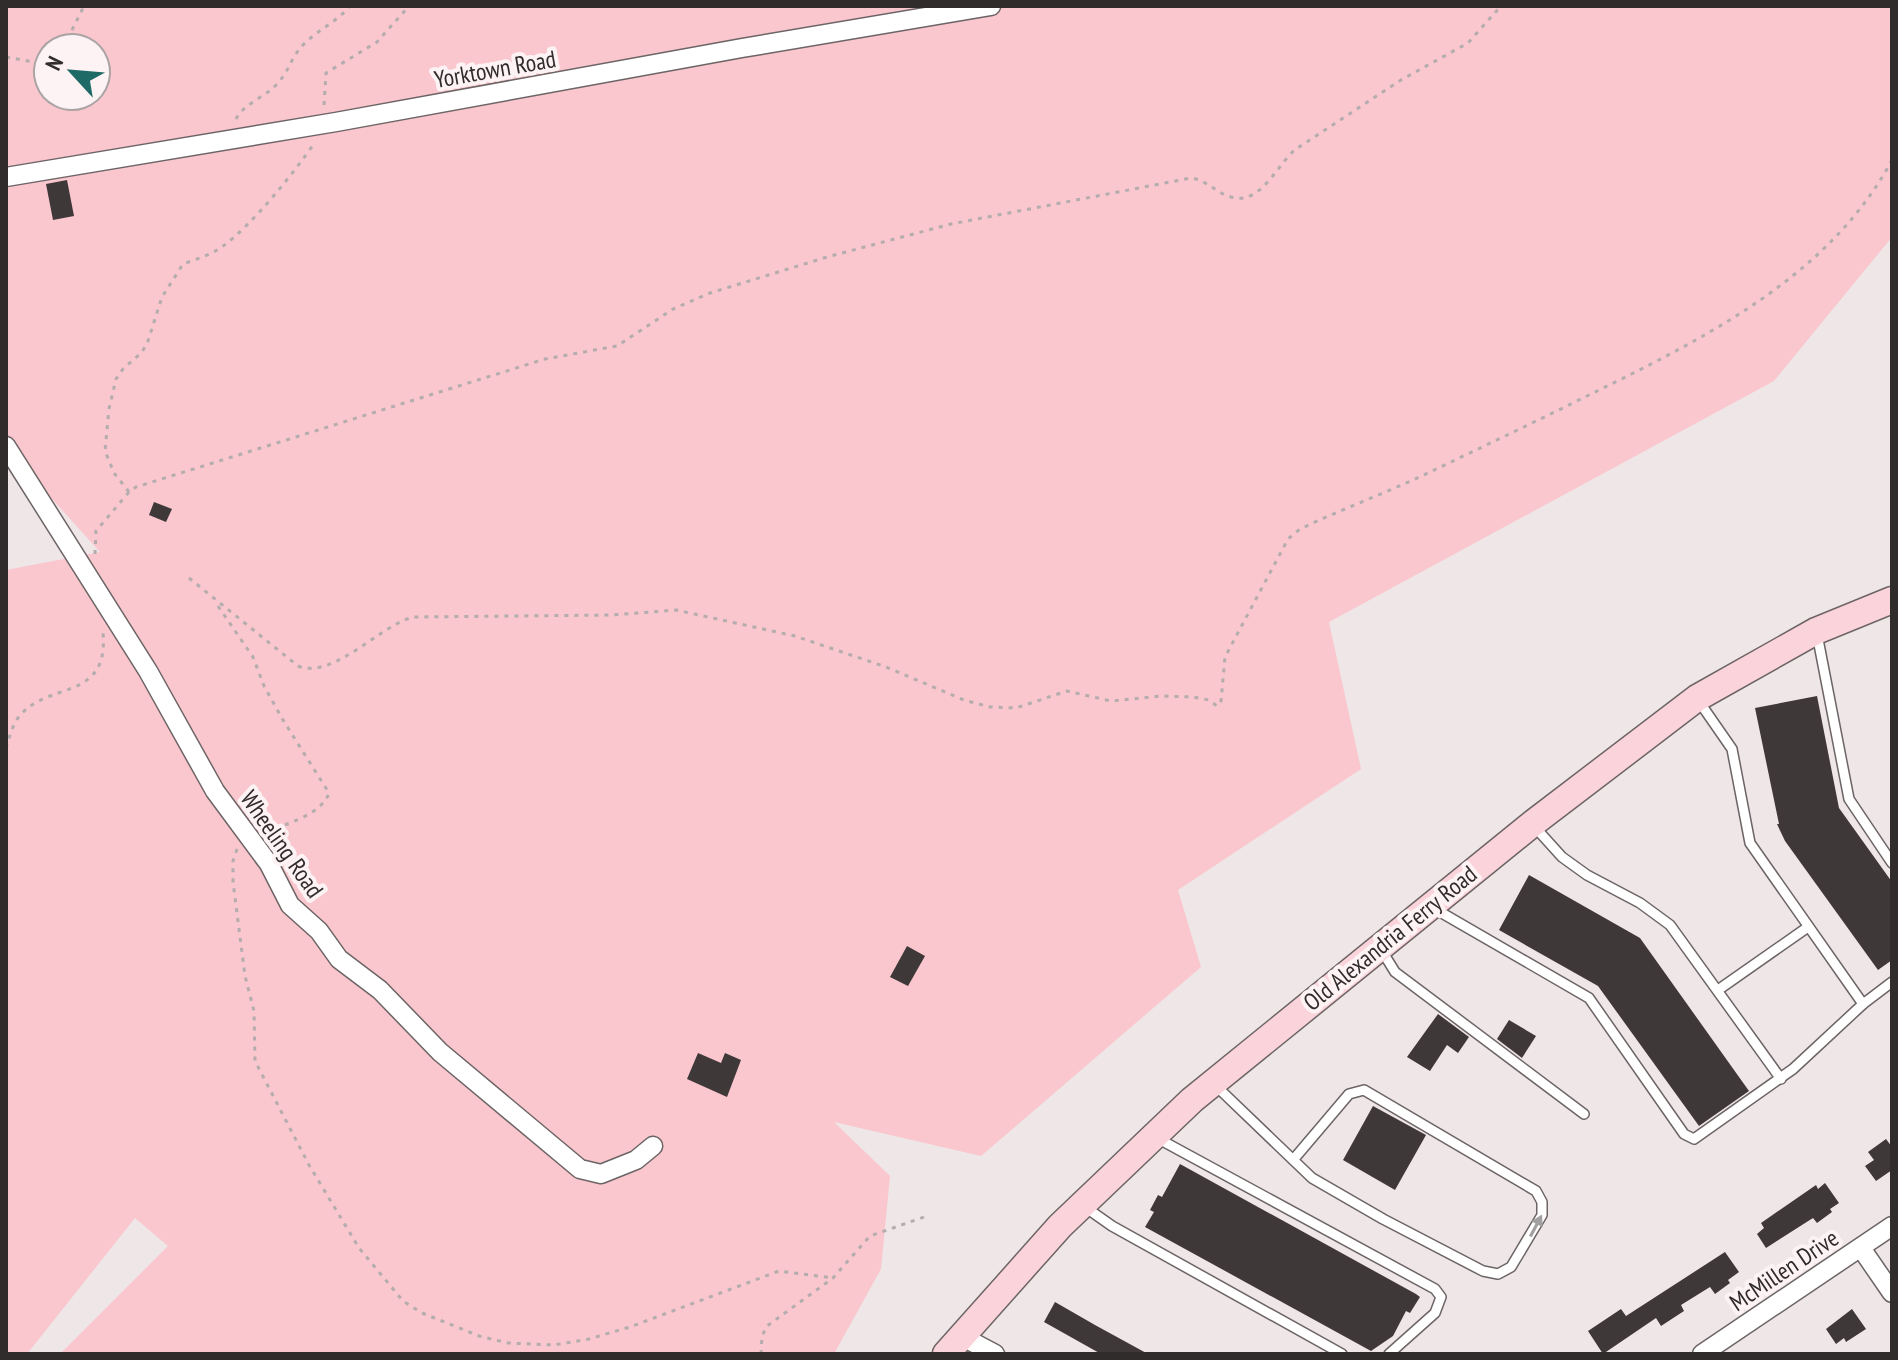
<svg xmlns="http://www.w3.org/2000/svg" width="1898" height="1360" viewBox="0 0 1898 1360" font-family="'PT Sans Narrow',sans-serif">
<rect width="100%" height="100%" fill="#efe6e7"/>
<path fill="#f9c7cd" fill-rule="evenodd" d="M 6,6 L 1892,6 L 1892,237 L 1774,381 L 1329,622 L 1361,769 L 1178,890 L 1201,967 L 981,1156 L 834,1122 L 890,1176 L 881,1269 L 834,1354 L 60,1354 L 168,1246 L 135,1218 L 27,1354 L 6,1354 L 6,570 L 100,552 L 6,448 ZM 48,48 L 96,48 L 96,96 L 48,96 Z"/>
<g fill="#3f3839">
<path d="M 67,180 L 74,216 L 53,220 L 46,184 Z"/>
<path d="M 154,502 L 172,509 L 166,522 L 149,515 Z"/>
<path d="M 1817,696 L 1839,808 L 1892,882 L 1892,960 L 1878,970 L 1785,841 L 1777,824 L 1779,824 L 1755,708 Z"/>
<path d="M 1529,875 L 1640,938 L 1749,1091 L 1699,1126 L 1598,986 L 1499,930 Z"/>
<path d="M 907,946 L 925,956 L 908,986 L 890,977 Z"/>
<path d="M 1438,1014 L 1469,1037 L 1458,1053 L 1447,1045 L 1430,1071 L 1407,1057 Z"/>
<path d="M 1509,1020 L 1536,1036 L 1522,1058 L 1497,1039 Z"/>
<path d="M 698,1053 L 721,1063 L 725,1053 L 741,1060 L 727,1097 L 687,1079 Z"/>
<path d="M 1373,1106 L 1426,1135 L 1395,1190 L 1343,1160 Z"/>
<path d="M 1886,1139 L 1892,1147 L 1892,1170 L 1876,1181 L 1865,1166 L 1874,1160 L 1868,1152 Z"/>
<path d="M 1180,1164 L 1416,1294 L 1420,1297 L 1410,1313 L 1406,1311 L 1393,1336 L 1371,1351 L 1145,1227 L 1154,1212 L 1150,1210 L 1158,1195 L 1162,1197 Z"/>
<path d="M 1825,1183 L 1839,1203 L 1830,1209 L 1832,1212 L 1817,1223 L 1813,1218 L 1766,1248 L 1757,1234 L 1764,1228 L 1761,1223 L 1816,1185 L 1818,1189 Z"/>
<path d="M 1725,1252 L 1739,1272 L 1728,1280 L 1730,1283 L 1715,1294 L 1710,1287 L 1681,1305 L 1684,1311 L 1661,1326 L 1656,1318 L 1603,1354 L 1588,1331 L 1621,1309 L 1626,1316 Z"/>
<path d="M 1055,1302 L 1095,1325 L 1148,1354 L 1101,1354 L 1044,1322 Z"/>
<path d="M 1852,1309 L 1866,1329 L 1846,1342 L 1844,1338 L 1836,1344 L 1826,1329 Z"/>
</g>
<g fill="none" stroke-linecap="round" stroke-linejoin="round">
<g stroke="#6c6465" stroke-width="12">
<g id="service">
<path d="M 1817,634 L 1849,799 L 1892,863"/>
<path d="M 1698,700 L 1732,749 L 1750,843 L 1863,1004"/>
<path d="M 1533,825 L 1562,857 L 1587,875 L 1640,903 L 1670,925 L 1781,1079"/>
<path d="M 1435,909 L 1589,998 L 1684,1134 L 1694,1139 L 1793,1069 L 1863,1004 L 1892,982"/>
<path d="M 1382,951 L 1395,972 L 1584,1114"/>
<path d="M 1718,990 L 1808,927"/>
<path d="M 1214,1084 L 1312,1178 L 1383,1219 L 1483,1271 L 1498,1274 L 1511,1267 L 1542,1215 L 1542,1202 L 1536,1191 L 1364,1090 L 1349,1094 L 1293,1160"/>
<path d="M 1157,1138 L 1435,1289 L 1441,1297 L 1435,1313 L 1389,1354"/>
<path d="M 1085,1207 L 1112,1226 L 1342,1354"/>
</g>
</g>
<g stroke="#6c6465" stroke-width="21">
<g id="minor">
<path d="M 6,177 L 336,122 L 742,48 L 991,6"/>
<path d="M 6,446 L 148,671 L 215,791 L 269,864 L 290,905 L 319,931 L 339,959 L 380,990 L 440,1052 L 580,1169 L 601,1174 L 636,1160 L 653,1146"/>
<path d="M 1861,1248 L 1892,1293"/>
<path d="M 961,1336 L 995,1354"/>
<path d="M 1702,1354 L 1892,1226"/>
</g>
</g>
<g stroke="#6c6465" stroke-width="29">
<path id="secondary" d="M 946,1354 L 1060,1226 L 1192,1100 L 1532,824 L 1697,698 L 1816,631 L 1892,600"/>
</g>
<g stroke="#b4acad" stroke-width="3" stroke-dasharray="4 6" stroke-linecap="butt">
<path d="M 63,48 L 84,6"/>
<path d="M 6,57 L 28,61 L 48,60"/>
<path d="M 324,105 L 326,73 L 377,42 L 409,6"/>
<path d="M 236,119 C 243,105 262,98 274,87 C 289,73 290,59 302,46 C 317,30 337,22 350,6"/>
<path d="M 129,492 L 114,473 L 105,451 L 109,409 L 116,379 L 123,369 L 141,353 L 147,344 L 162,297 L 183,264 C 197,259 211,255 223,246 C 251,226 295,172 315,142"/>
<path d="M 95,554 L 96,531 L 129,492 L 136,487 L 545,359 L 617,346 L 673,309 L 710,293 L 827,257 L 951,224 L 1191,178 C 1207,180 1216,193 1231,197 C 1261,206 1277,164 1296,149 L 1401,80 L 1468,43 L 1501,6"/>
<path d="M 189,578 L 298,666 C 333,680 379,626 413,617 L 612,615 L 676,610 L 795,636 L 886,667 L 964,700 L 990,707 L 1016,708 L 1067,691 L 1111,701 L 1161,696 L 1193,697 L 1209,700 L 1217,706 L 1221,701 L 1225,657 L 1288,539 L 1300,529 C 1342,509 1386,493 1428,473 C 1482,447 1537,421 1591,394 C 1705,338 1830,276 1892,160"/>
<path d="M 218,606 L 253,657 L 264,686 L 283,720 L 329,793 C 321,815 287,823 268,832"/>
<path d="M 6,748 C 9,739 12,726 18,718 C 46,680 109,703 103,633"/>
<path d="M 237,849 L 233,861 L 233,882 L 245,976 L 254,1011 L 255,1061 L 309,1165 L 359,1248 L 403,1301 L 422,1313 L 479,1336 L 508,1343 L 554,1345 L 589,1339 L 630,1327 L 779,1271 L 833,1278"/>
<path d="M 761,1354 L 762,1336 L 767,1326 L 833,1278 L 870,1236 L 927,1216"/>
</g>
<use href="#service" stroke="#fff" stroke-width="9"/>
<use href="#minor" stroke="#fff" stroke-width="18"/>
<use href="#secondary" stroke="#fbd4db" stroke-width="26"/>
</g>
<defs><path id="oneway-solid" d="M-6-.8H1V-3.2L6.5 0L1 3.2V.8H-6Z" transform="scale(2)"/></defs>
<use fill="#a2a0a0" href="#oneway-solid" transform="translate(1536 1226) rotate(-62)"/>
<g text-anchor="middle" dominant-baseline="central" stroke-width="8" stroke-linejoin="round" paint-order="stroke">
<g font-size="24" fill="#302c2c" stroke="#fdf3f4">
<text transform="translate(495 69) rotate(-10)">Yorktown Road</text>
<text transform="translate(282 844) rotate(55)">Wheeling Road</text>
<text transform="translate(1390 938) rotate(-39)">Old Alexandria Ferry Road</text>
<text transform="translate(1784 1270) rotate(-34)">McMillen Drive</text>
</g>
</g>
<rect width="1898" height="1360" fill="none" stroke="#302c2c" stroke-width="16"/>
<g transform="translate(72 72) rotate(296)"><circle r="38" fill="#fdf3f4" stroke="#aba3a4" stroke-width="2"/>
<path d="M0-6L14 30L0 20L-14 30Z" fill="#1e6a66"/>
<text y="-12" font-size="22" font-weight="bold" text-anchor="middle" fill="#302c2c">N</text>
</g>
</svg>
